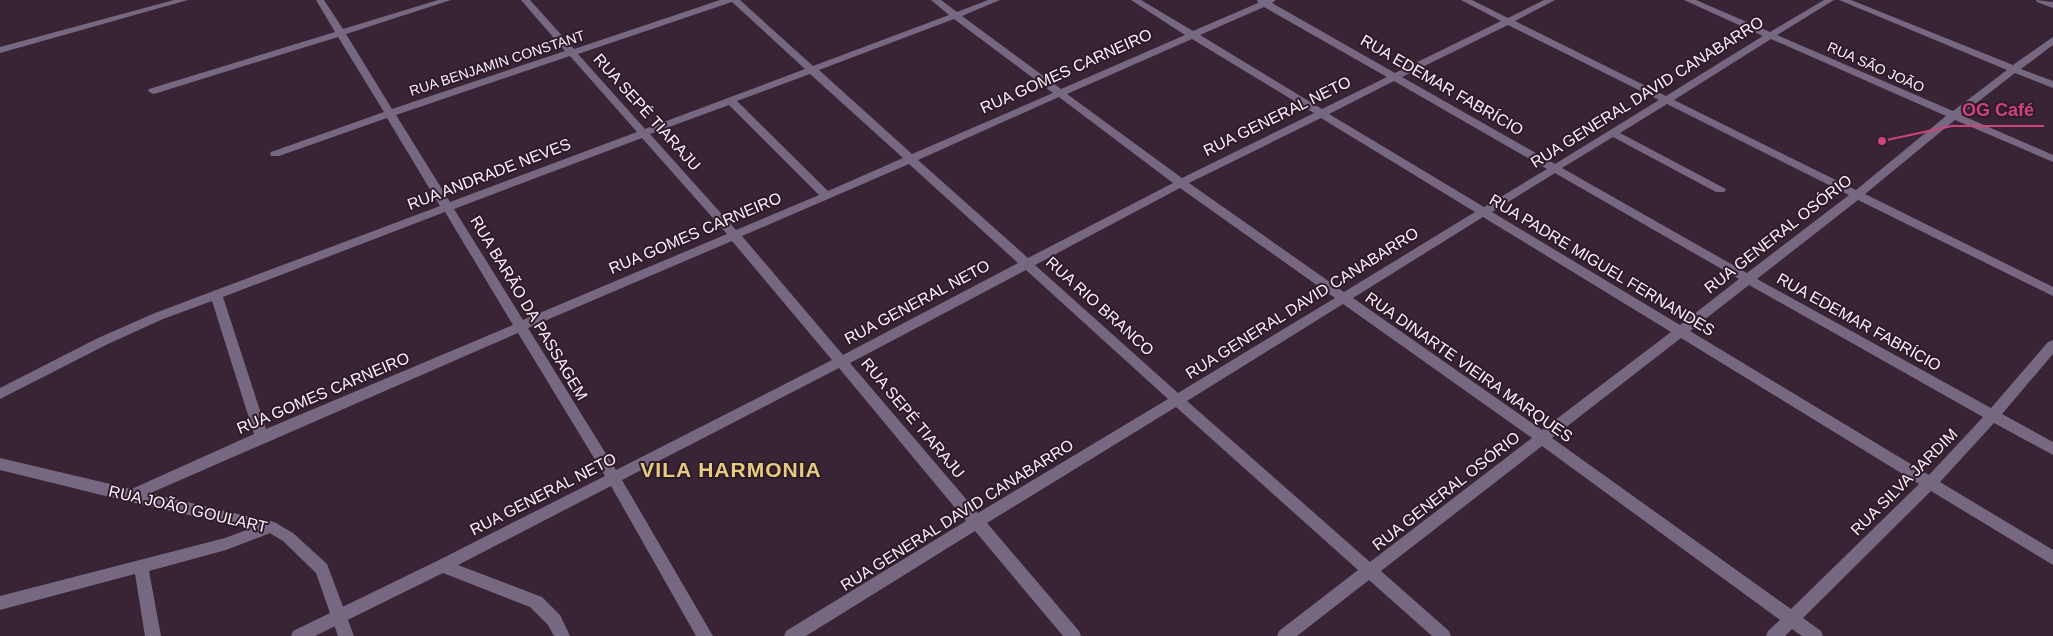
<svg xmlns="http://www.w3.org/2000/svg" width="2053" height="636" viewBox="0 0 2053 636" font-family="Helvetica,sans-serif">
<rect width="100%" height="100%" fill="#382434"/>
<g fill="none" stroke-linecap="round" stroke-linejoin="round">
<g fill="#766881" fill-rule="evenodd">
<path d="M 174,0 L 188,0 L 0,53 L 0,47 Z"/>
<path d="M 316,0 L 324,0 L 343,29 L 438,0 L 451,0 L 346,34 L 392,109 L 565,51 L 521,0 L 530,0 L 574,49 L 720,0 L 740,0 L 813,66 L 949,15 L 931,0 L 941,0 L 957,12 L 988,0 L 1000,0 L 962,16 L 1061,89 L 1185,35 L 1131,0 L 1141,0 L 1193,31 L 1258,3 L 1257,0 L 1276,0 L 1272,3 L 1395,73 L 1501,21 L 1461,0 L 1472,0 L 1508,18 L 1544,0 L 1555,0 L 1515,21 L 1666,96 L 1763,36 L 1684,0 L 1696,0 L 1770,32 L 1824,0 L 1834,0 L 1777,35 L 1953,111 L 2007,70 L 1839,0 L 1851,0 L 2013,65 L 2053,37 L 2053,45 L 2021,69 L 2053,81 L 2053,88 L 2015,73 L 1961,115 L 2053,155 L 2053,162 L 1955,120 L 1865,194 L 2053,287 L 2053,296 L 1858,200 L 1757,279 L 1991,408 L 2048,342 L 2053,340 L 2053,354 L 2002,414 L 2053,442 L 2053,455 L 1994,423 L 1940,482 L 2053,550 L 2053,565 L 1931,491 L 1803,618 L 1821,631 L 1823,636 L 1802,636 L 1792,629 L 1785,636 L 1766,636 L 1768,631 L 1780,620 L 1542,446 L 1381,571 L 1449,631 L 1451,636 L 1432,636 L 1369,580 L 1297,636 L 1277,636 L 1279,631 L 1358,570 L 1176,407 L 987,523 L 1079,631 L 1081,636 L 1063,636 L 975,531 L 806,636 L 784,636 L 786,631 L 966,521 L 839,368 L 622,480 L 713,636 L 696,636 L 611,486 L 458,565 L 542,597 L 560,615 L 570,636 L 554,636 L 548,625 L 530,607 L 443,573 L 315,636 L 291,636 L 293,631 L 437,561 L 605,476 L 518,333 L 130,502 L 125,500 L 123,496 L 125,492 L 254,434 L 212,301 L 163,319 L 108,344 L 0,399 L 0,388 L 98,338 L 155,313 L 440,206 L 387,118 L 279,156 L 271,156 L 270,154 L 271,152 L 384,112 L 338,37 L 157,93 L 153,94 L 148,91 L 149,89 L 335,32 ZM 732,2 L 805,69 L 645,129 L 578,54 ZM 1264,7 L 1387,77 L 1322,109 L 1200,35 ZM 954,19 L 1053,93 L 912,154 L 819,70 ZM 1508,25 L 1659,100 L 1555,164 L 1402,77 ZM 1192,39 L 1314,113 L 1182,178 L 1067,94 ZM 1771,39 L 1946,116 L 1856,190 L 1674,100 ZM 570,56 L 637,132 L 450,202 L 396,115 ZM 810,74 L 903,158 L 828,191 L 737,101 ZM 1394,81 L 1547,169 L 1484,207 L 1329,114 ZM 1059,97 L 1173,183 L 1028,258 L 918,160 ZM 1667,104 L 1849,195 L 1747,273 L 1562,168 L 1613,137 L 1716,192 L 1724,192 L 1726,190 L 1724,188 L 1620,133 ZM 729,105 L 819,195 L 736,230 L 650,134 ZM 1321,118 L 1475,212 L 1344,292 L 1189,183 ZM 642,138 L 727,234 L 523,320 L 454,209 ZM 909,164 L 1018,263 L 843,355 L 742,236 ZM 1555,173 L 1739,279 L 1680,325 L 1492,212 ZM 1180,188 L 1335,298 L 1178,393 L 1035,265 ZM 445,212 L 513,325 L 266,429 L 223,297 ZM 1483,217 L 1671,332 L 1542,430 L 1353,298 ZM 732,241 L 832,360 L 616,470 L 528,328 ZM 1026,270 L 1168,399 L 978,513 L 850,363 ZM 1749,285 L 1983,417 L 1929,475 L 1690,331 ZM 1343,304 L 1532,438 L 1370,562 L 1187,401 ZM 1681,338 L 1919,484 L 1791,609 L 1552,438 Z"/>
<path d="M 2036,0 L 2053,2 L 2053,8 L 2037,2 Z"/>
<path d="M 271,521 L 276,523 L 278,527 L 276,531 L 226,550 L 149,571 L 161,636 L 145,636 L 135,574 L 0,610 L 0,596 L 225,538 Z"/>
</g>
<path fill="#766881" fill-rule="evenodd" d="M 0,458 L 276,523 L 293,533 L 327,564 L 354,636 L 338,636 L 316,573 L 283,541 L 268,532 L 130,502 L 0,470 Z"/>
</g>
<g text-anchor="middle" dominant-baseline="central" stroke-width="4" stroke-linejoin="round" paint-order="stroke">
<g font-size="14" fill="#fceff9" stroke="#2e1b2a">
<text transform="translate(497 63) rotate(-18)">RUA BENJAMIN CONSTANT</text>
<text transform="translate(1876 67) rotate(24)">RUA SÃO JOÃO</text>
</g>
<g font-size="16" fill="#fceff9" stroke="#2e1b2a">
<text transform="translate(1066 71) rotate(-24)">RUA GOMES CARNEIRO</text>
<text transform="translate(1442 85) rotate(30)">RUA EDEMAR FABRÍCIO</text>
<text transform="translate(1647 92) rotate(-32)">RUA GENERAL DAVID CANABARRO</text>
<text transform="translate(647 112) rotate(48)">RUA SEPÉ TIARAJU</text>
<text transform="translate(1277 116) rotate(-26)">RUA GENERAL NETO</text>
<text transform="translate(489 174) rotate(-21)">RUA ANDRADE NEVES</text>
<text transform="translate(695 233) rotate(-23)">RUA GOMES CARNEIRO</text>
<text transform="translate(1778 234) rotate(-38)">RUA GENERAL OSÓRIO</text>
<text transform="translate(1602 265) rotate(31)">RUA PADRE MIGUEL FERNANDES</text>
<text transform="translate(917 302) rotate(-28)">RUA GENERAL NETO</text>
<text transform="translate(1302 303) rotate(-32)">RUA GENERAL DAVID CANABARRO</text>
<text transform="translate(1100 306) rotate(42)">RUA RIO BRANCO</text>
<text transform="translate(529 308) rotate(59)">RUA BARÃO DA PASSAGEM</text>
<text transform="translate(1859 322) rotate(29)">RUA EDEMAR FABRÍCIO</text>
<text transform="translate(1469 367) rotate(35)">RUA DINARTE VIEIRA MARQUES</text>
<text transform="translate(323 393) rotate(-23)">RUA GOMES CARNEIRO</text>
<text transform="translate(913 418) rotate(50)">RUA SEPÉ TIARAJU</text>
<text transform="translate(1904 482) rotate(-45)">RUA SILVA JARDIM</text>
<text transform="translate(1446 491) rotate(-38)">RUA GENERAL OSÓRIO</text>
<text transform="translate(543 494) rotate(-27)">RUA GENERAL NETO</text>
<text transform="translate(188 509) rotate(13)">RUA JOÃO GOULART</text>
<text transform="translate(957 515) rotate(-32)">RUA GENERAL DAVID CANABARRO</text>
</g>
<g font-size="21" font-weight="bold" letter-spacing="1" fill="#e6cc80" stroke="#2e1b2a">
<text x="731" y="469">VILA HARMONIA</text>
</g>
</g>
<path fill="none" stroke="#ce437b" stroke-width="2" d="M1882 141L1952 126H2044"/>
<circle fill="#ce437b" stroke="#2e1b2a" stroke-width="2" cx="1882" cy="141" r="5"/>
<g font-size="18" text-anchor="middle" font-weight="bold" fill="#ce437b" stroke="#2e1b2a" stroke-width="4" stroke-linejoin="round" paint-order="stroke">
<text x="1998" y="116">OG Café</text>
</g>
</svg>
